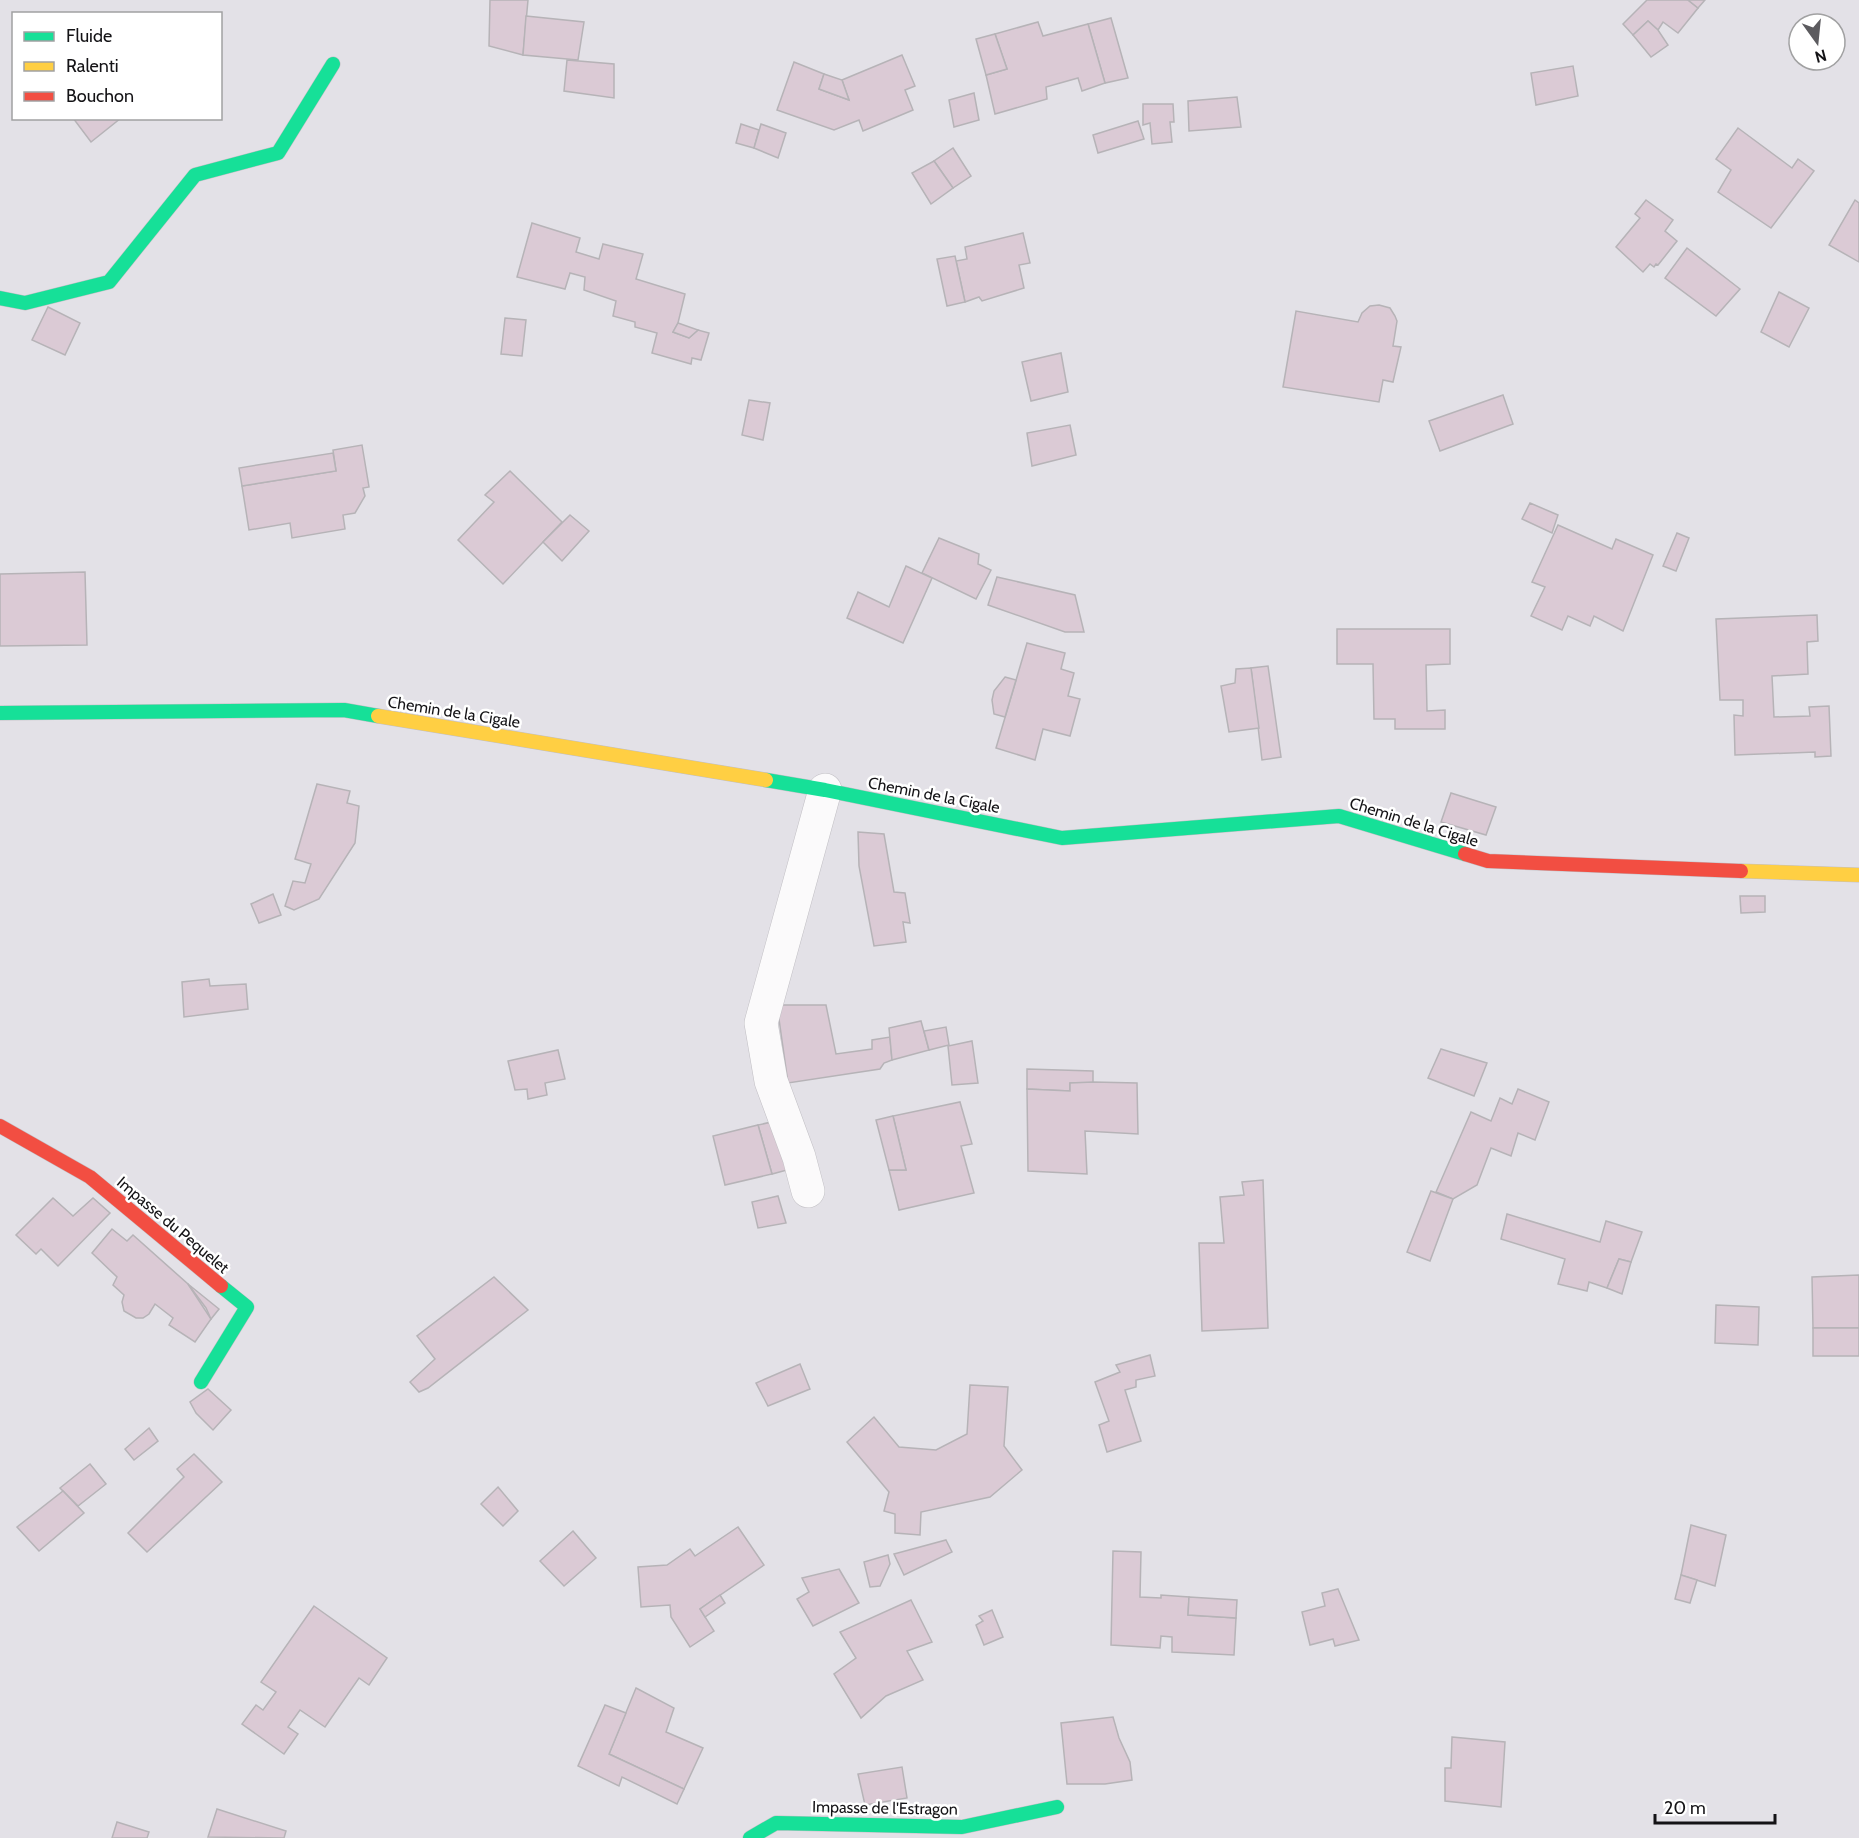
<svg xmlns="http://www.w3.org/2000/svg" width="1859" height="1838" viewBox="0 0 1859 1838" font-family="Cabin,sans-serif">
<rect width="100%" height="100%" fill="#e3e1e7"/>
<g fill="#dbcad5" stroke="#b6b3b7" stroke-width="1.5">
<path d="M 490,0 L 528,0 L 523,55 L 489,46 Z"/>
<path d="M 1647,0 L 1688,0 L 1698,8 L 1678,33 L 1663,22 L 1658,30 L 1648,21 L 1633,35 L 1623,24 Z"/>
<path d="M 1688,0 L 1705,0 L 1698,8 Z"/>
<path d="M 526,16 L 584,22 L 578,60 L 523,55 Z"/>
<path d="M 1111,18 L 1128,78 L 1105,83 L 1088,24 Z"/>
<path d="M 1648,21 L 1658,30 L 1668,45 L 1651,57 L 1633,35 Z"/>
<path d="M 1038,22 L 1043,36 L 1088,24 L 1105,83 L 1082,91 L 1078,78 L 1046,87 L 1047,99 L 995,114 L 986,75 L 1007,69 L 995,34 Z"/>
<path d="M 995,34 L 1007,69 L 986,75 L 976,39 Z"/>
<path d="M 902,55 L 915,86 L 905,90 L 913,110 L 863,131 L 859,120 L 834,130 L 777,110 L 794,62 L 824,74 L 819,89 L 849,100 L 842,80 Z"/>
<path d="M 567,60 L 614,64 L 614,98 L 564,91 Z"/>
<path d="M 1573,66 L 1578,96 L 1536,105 L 1531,73 Z"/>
<path d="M 824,74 L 842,80 L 849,100 L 819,89 Z"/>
<path d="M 974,93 L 979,120 L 954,127 L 949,100 Z"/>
<path d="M 1237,97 L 1241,127 L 1189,131 L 1188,101 Z"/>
<path d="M 1143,104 L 1173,104 L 1174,122 L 1170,122 L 1172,142 L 1152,144 L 1150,123 L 1143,125 Z"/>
<path d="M 73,118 L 121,118 L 91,142 Z"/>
<path d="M 1138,121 L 1144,139 L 1098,153 L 1093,135 Z"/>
<path d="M 741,124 L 759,130 L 754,148 L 736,143 Z"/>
<path d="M 761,124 L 786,133 L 778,158 L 754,148 Z"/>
<path d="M 1738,128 L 1792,168 L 1798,159 L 1814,171 L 1771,228 L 1718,192 L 1731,170 L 1716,159 Z"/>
<path d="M 953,148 L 971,176 L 953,188 L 934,161 Z"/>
<path d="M 934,161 L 953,188 L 931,204 L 912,173 Z"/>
<path d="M 1646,200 L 1673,220 L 1665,231 L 1677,241 L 1658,265 L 1656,264 L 1654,267 L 1650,264 L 1643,272 L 1616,247 L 1640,218 L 1635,214 Z"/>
<path d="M 1855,200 L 1859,203 L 1859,262 L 1829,245 Z"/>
<path d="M 532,223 L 580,238 L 576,252 L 599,259 L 603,244 L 643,254 L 636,279 L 685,294 L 678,323 L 673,332 L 689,338 L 698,330 L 709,333 L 701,360 L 692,358 L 691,364 L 652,353 L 657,333 L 635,327 L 635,322 L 613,316 L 616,301 L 584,290 L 585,277 L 570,273 L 565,289 L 517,277 Z"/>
<path d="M 1023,233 L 1030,263 L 1019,265 L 1024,288 L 982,301 L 979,297 L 965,302 L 956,261 L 967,259 L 965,247 Z"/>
<path d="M 1687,248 L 1740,289 L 1716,316 L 1665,278 Z"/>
<path d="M 955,256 L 965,302 L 947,306 L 937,259 Z"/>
<path d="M 1779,292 L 1809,308 L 1789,347 L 1761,332 Z"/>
<path d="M 1379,305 L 1390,308 L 1395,316 L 1397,321 L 1393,346 L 1401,347 L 1393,382 L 1383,380 L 1379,402 L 1283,387 L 1296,311 L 1358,322 L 1362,313 L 1370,306 Z"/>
<path d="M 48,307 L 80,323 L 65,355 L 32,340 Z"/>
<path d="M 505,318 L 526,320 L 522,356 L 501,354 Z"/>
<path d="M 678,323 L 698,330 L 689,338 L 673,332 Z"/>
<path d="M 1061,353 L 1068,392 L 1031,401 L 1022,362 Z"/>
<path d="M 1503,395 L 1513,424 L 1440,451 L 1429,421 Z"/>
<path d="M 749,400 L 770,403 L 763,440 L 742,435 Z"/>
<path d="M 1070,425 L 1076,455 L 1032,466 L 1027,433 Z"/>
<path d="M 362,445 L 369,487 L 363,488 L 365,496 L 355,513 L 343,515 L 345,529 L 292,538 L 290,523 L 249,530 L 242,486 L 336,471 L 333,450 Z"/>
<path d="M 333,453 L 336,471 L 242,486 L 239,468 Z"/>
<path d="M 510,471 L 562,522 L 503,584 L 458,540 L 494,502 L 485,495 Z"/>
<path d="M 1530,503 L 1558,515 L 1552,533 L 1522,519 Z"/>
<path d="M 570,515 L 589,531 L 562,561 L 543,542 Z"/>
<path d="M 1558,525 L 1612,549 L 1616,539 L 1653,555 L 1623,631 L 1594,616 L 1590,626 L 1568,616 L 1562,630 L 1531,616 L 1545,587 L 1532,582 Z"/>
<path d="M 1677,533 L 1689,538 L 1676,571 L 1663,566 Z"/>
<path d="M 939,538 L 979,554 L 978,564 L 991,570 L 976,599 L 922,573 Z"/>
<path d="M 906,566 L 932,578 L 903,643 L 847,618 L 858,592 L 889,607 Z"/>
<path d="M 85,572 L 87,645 L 0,646 L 0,574 Z"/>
<path d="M 997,577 L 1075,595 L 1084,632 L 1065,632 L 988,605 Z"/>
<path d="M 1817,615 L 1818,641 L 1807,642 L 1808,674 L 1772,676 L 1774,717 L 1810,716 L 1809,707 L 1829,706 L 1831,756 L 1815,757 L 1815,752 L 1735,755 L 1734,715 L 1743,716 L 1743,700 L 1720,700 L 1716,619 Z"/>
<path d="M 1337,629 L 1450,629 L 1450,664 L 1426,665 L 1427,711 L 1445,710 L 1445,729 L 1395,729 L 1395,719 L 1374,719 L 1373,664 L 1337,664 Z"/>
<path d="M 1027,643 L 1065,653 L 1061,669 L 1074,673 L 1068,696 L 1080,699 L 1070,736 L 1043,729 L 1035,760 L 996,748 Z"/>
<path d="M 1268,666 L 1281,757 L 1262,760 L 1251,668 Z"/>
<path d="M 1251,668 L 1259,728 L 1229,732 L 1221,686 L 1235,683 L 1236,669 Z"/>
<path d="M 1005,677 L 1016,680 L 1005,717 L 994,714 L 992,700 L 994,691 Z"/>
<path d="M 317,784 L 350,791 L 347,803 L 359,806 L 355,843 L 319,899 L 294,910 L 285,906 L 293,881 L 305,883 L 311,864 L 295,859 Z"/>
<path d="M 1451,793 L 1496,807 L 1486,835 L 1441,822 Z"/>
<path d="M 858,832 L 884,834 L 894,892 L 905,893 L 910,923 L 903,922 L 906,942 L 874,946 L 859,866 Z"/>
<path d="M 273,894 L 281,915 L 259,923 L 251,904 Z"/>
<path d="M 1740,896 L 1765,896 L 1765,912 L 1741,913 Z"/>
<path d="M 209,979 L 210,986 L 246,984 L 248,1009 L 184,1017 L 182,982 Z"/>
<path d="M 777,1005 L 826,1005 L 836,1054 L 872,1049 L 872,1040 L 890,1037 L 892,1060 L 884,1063 L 880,1069 L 788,1083 Z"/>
<path d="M 921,1021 L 929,1050 L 892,1060 L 889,1028 Z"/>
<path d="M 946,1027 L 949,1045 L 929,1050 L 924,1031 Z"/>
<path d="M 972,1041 L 978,1083 L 952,1085 L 948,1046 Z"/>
<path d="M 1441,1049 L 1487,1063 L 1474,1096 L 1428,1078 Z"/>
<path d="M 558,1050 L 565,1079 L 545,1083 L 547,1095 L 528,1099 L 527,1089 L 515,1090 L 508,1061 Z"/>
<path d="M 1027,1069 L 1093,1071 L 1093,1083 L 1070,1083 L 1070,1091 L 1027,1089 Z"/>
<path d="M 1093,1082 L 1137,1083 L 1138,1134 L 1085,1131 L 1087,1174 L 1028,1171 L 1027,1089 L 1070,1091 L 1070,1083 Z"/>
<path d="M 1518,1089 L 1549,1102 L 1535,1140 L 1518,1133 L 1511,1156 L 1491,1148 L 1477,1185 L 1453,1199 L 1436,1192 L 1471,1112 L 1491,1121 L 1500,1098 L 1512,1104 Z"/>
<path d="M 960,1102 L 972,1144 L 961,1146 L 974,1193 L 899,1210 L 889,1170 L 906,1170 L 893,1116 Z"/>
<path d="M 893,1116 L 906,1170 L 889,1170 L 876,1120 Z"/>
<path d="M 776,1121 L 787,1170 L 772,1174 L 758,1125 Z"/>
<path d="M 758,1125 L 772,1174 L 725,1185 L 713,1136 Z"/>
<path d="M 1263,1180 L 1268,1328 L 1202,1331 L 1199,1243 L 1224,1243 L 1220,1197 L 1244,1195 L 1242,1182 Z"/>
<path d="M 1431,1191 L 1453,1199 L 1430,1261 L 1407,1252 Z"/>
<path d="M 778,1196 L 786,1223 L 758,1228 L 752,1202 Z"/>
<path d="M 53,1198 L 73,1216 L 93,1198 L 110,1213 L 58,1266 L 41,1249 L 36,1254 L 16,1235 Z"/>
<path d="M 1507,1214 L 1600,1242 L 1606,1221 L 1642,1232 L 1631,1262 L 1619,1259 L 1607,1288 L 1589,1282 L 1587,1291 L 1558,1284 L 1565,1259 L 1501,1239 Z"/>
<path d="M 112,1229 L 127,1241 L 133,1235 L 188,1284 L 211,1319 L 195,1342 L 169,1325 L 173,1318 L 155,1304 L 149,1314 L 143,1318 L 136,1318 L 124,1311 L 122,1302 L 124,1295 L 113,1285 L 117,1277 L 92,1253 Z"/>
<path d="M 1619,1259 L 1631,1262 L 1622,1294 L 1607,1288 Z"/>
<path d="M 1859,1275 L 1859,1328 L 1813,1328 L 1812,1277 Z"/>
<path d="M 494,1277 L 528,1310 L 428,1388 L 419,1392 L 410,1382 L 435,1359 L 417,1336 Z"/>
<path d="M 188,1284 L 219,1309 L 211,1319 L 206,1308 Z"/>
<path d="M 1716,1305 L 1759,1307 L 1758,1345 L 1715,1343 Z"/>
<rect x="1813" y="1328" width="46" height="28"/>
<path d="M 1150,1355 L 1155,1376 L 1136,1380 L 1136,1387 L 1125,1390 L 1141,1441 L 1107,1452 L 1099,1425 L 1109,1421 L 1095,1382 L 1120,1372 L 1116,1365 Z"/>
<path d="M 800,1364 L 810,1389 L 768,1406 L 756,1383 Z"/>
<path d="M 970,1385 L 1008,1387 L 1004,1446 L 1022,1470 L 990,1497 L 921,1512 L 920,1535 L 895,1533 L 895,1514 L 884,1511 L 889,1492 L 847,1442 L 874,1417 L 899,1447 L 936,1450 L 967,1434 Z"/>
<path d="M 208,1389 L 231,1410 L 213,1430 L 196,1413 L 190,1402 Z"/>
<path d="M 149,1428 L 158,1441 L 134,1460 L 125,1449 Z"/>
<path d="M 194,1454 L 222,1482 L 147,1552 L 128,1533 L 184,1477 L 177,1469 Z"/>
<path d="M 90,1464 L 106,1484 L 78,1506 L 60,1488 Z"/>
<path d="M 498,1487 L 518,1511 L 503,1526 L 481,1504 Z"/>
<path d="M 63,1491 L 84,1513 L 39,1551 L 17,1527 Z"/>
<path d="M 1691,1525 L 1726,1535 L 1715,1586 L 1681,1575 Z"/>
<path d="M 738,1527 L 764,1565 L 700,1609 L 714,1631 L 690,1647 L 671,1617 L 670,1605 L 641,1607 L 638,1567 L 667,1565 L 690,1549 L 695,1556 Z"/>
<path d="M 573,1531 L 596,1558 L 564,1586 L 540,1561 Z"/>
<path d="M 946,1540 L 952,1552 L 904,1575 L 894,1554 Z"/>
<path d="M 1113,1551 L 1141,1552 L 1140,1597 L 1161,1598 L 1161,1595 L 1189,1597 L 1188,1615 L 1236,1618 L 1234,1655 L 1172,1652 L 1172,1637 L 1161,1636 L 1160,1648 L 1111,1645 Z"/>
<path d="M 888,1555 L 890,1564 L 880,1586 L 870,1587 L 864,1562 Z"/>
<path d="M 839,1569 L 859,1603 L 813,1626 L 797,1599 L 809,1592 L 802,1578 Z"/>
<path d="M 1681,1575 L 1697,1580 L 1690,1603 L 1675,1599 Z"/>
<path d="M 1338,1589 L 1359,1640 L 1335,1646 L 1333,1639 L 1310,1645 L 1302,1612 L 1325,1606 L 1322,1593 Z"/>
<path d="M 720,1595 L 725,1603 L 705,1617 L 700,1609 Z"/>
<path d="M 1189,1597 L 1237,1600 L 1236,1618 L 1188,1615 Z"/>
<path d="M 911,1600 L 932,1642 L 907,1651 L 923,1680 L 886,1696 L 861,1718 L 834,1674 L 856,1658 L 840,1632 Z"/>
<path d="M 314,1606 L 387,1658 L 369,1685 L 359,1678 L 325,1727 L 300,1710 L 288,1727 L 298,1734 L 284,1754 L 242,1724 L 256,1705 L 263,1710 L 276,1692 L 261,1682 Z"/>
<path d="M 992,1610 L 1003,1637 L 984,1645 L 976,1625 L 983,1621 L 979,1616 Z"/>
<path d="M 636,1688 L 674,1708 L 666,1732 L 703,1748 L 684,1789 L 609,1754 Z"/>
<path d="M 605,1705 L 626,1713 L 609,1754 L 684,1789 L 677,1804 L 622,1777 L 619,1786 L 578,1766 Z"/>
<path d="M 1113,1717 L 1119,1738 L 1130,1762 L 1132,1780 L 1105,1784 L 1067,1784 L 1061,1723 Z"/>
<path d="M 1452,1737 L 1505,1742 L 1501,1807 L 1445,1801 L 1445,1768 L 1451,1768 Z"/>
<path d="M 902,1767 L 907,1798 L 865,1805 L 858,1774 Z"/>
<path d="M 217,1809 L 286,1831 L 284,1838 L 208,1837 Z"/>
<path d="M 117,1822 L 149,1832 L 147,1838 L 112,1838 Z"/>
</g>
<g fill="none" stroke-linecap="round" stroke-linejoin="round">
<g stroke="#c1bfc4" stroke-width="34">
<path id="street" d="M 808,1191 L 799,1157 L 771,1081 L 761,1023 L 825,790"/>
</g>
<g stroke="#c1bfc4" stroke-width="15">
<g id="fast">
<path d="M 0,298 L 25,303 L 109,282 L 195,175 L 278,153 L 333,64"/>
<path d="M 0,713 L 344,710 L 378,716"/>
<path d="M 766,780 L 825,790 L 1062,838 L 1339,816 L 1465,854"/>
<path d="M 201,1382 L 247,1307 L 221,1286"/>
<path d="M 750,1838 L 776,1823 L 962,1827 L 1057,1807"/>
</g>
</g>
<g stroke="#c1bfc4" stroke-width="15">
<g id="slow">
<path d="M 378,716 L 766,780"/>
<path d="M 1741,871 L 1859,875"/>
</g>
</g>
<g stroke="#c1bfc4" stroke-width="15">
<g id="jam">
<path d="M 1465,854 L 1488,861 L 1741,871"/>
<path d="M 0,1126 L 90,1177 L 221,1286"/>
</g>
</g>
<use href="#street" stroke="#fbfafb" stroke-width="33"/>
<use href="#fast" stroke="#16e098" stroke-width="14"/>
<use href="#slow" stroke="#ffcf43" stroke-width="14"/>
<use href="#jam" stroke="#f24e42" stroke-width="14"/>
</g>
<g text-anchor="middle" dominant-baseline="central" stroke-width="5" stroke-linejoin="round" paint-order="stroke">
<g font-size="16" fill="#141316" stroke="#fff">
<text transform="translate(454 712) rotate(9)">Chemin de la Cigale</text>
<text transform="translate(934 795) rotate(11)">Chemin de la Cigale</text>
<text transform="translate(1414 822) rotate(17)">Chemin de la Cigale</text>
<text transform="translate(173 1225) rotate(40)">Impasse du Pequelet</text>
<text transform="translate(885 1808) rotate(1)">Impasse de l'Estragon</text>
</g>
</g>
<rect x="12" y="12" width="210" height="108" fill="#ffffff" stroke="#a1a1a2" stroke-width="1.5"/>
<rect x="24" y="32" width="30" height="9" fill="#16e098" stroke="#a1a1a2" stroke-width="1.5"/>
<text x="66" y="42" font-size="18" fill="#141316">Fluide</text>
<rect x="24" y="62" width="30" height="9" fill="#ffcf43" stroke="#a1a1a2" stroke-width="1.5"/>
<text x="66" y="72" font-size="18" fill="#141316">Ralenti</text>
<rect x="24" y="92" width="30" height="9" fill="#f24e42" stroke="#a1a1a2" stroke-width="1.5"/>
<text x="66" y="102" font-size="18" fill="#141316">Bouchon</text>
<g transform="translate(1817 42) rotate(165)"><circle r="28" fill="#ffffff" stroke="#a1a1a2" stroke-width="1.5"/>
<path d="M0-4.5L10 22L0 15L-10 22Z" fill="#5c5b5f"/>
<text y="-9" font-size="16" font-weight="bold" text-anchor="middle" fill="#141316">N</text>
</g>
<path d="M1655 1814v9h120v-9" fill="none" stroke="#141316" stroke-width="3"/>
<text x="1664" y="1814" font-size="18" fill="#141316" stroke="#ffffff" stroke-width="4.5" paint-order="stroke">20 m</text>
</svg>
